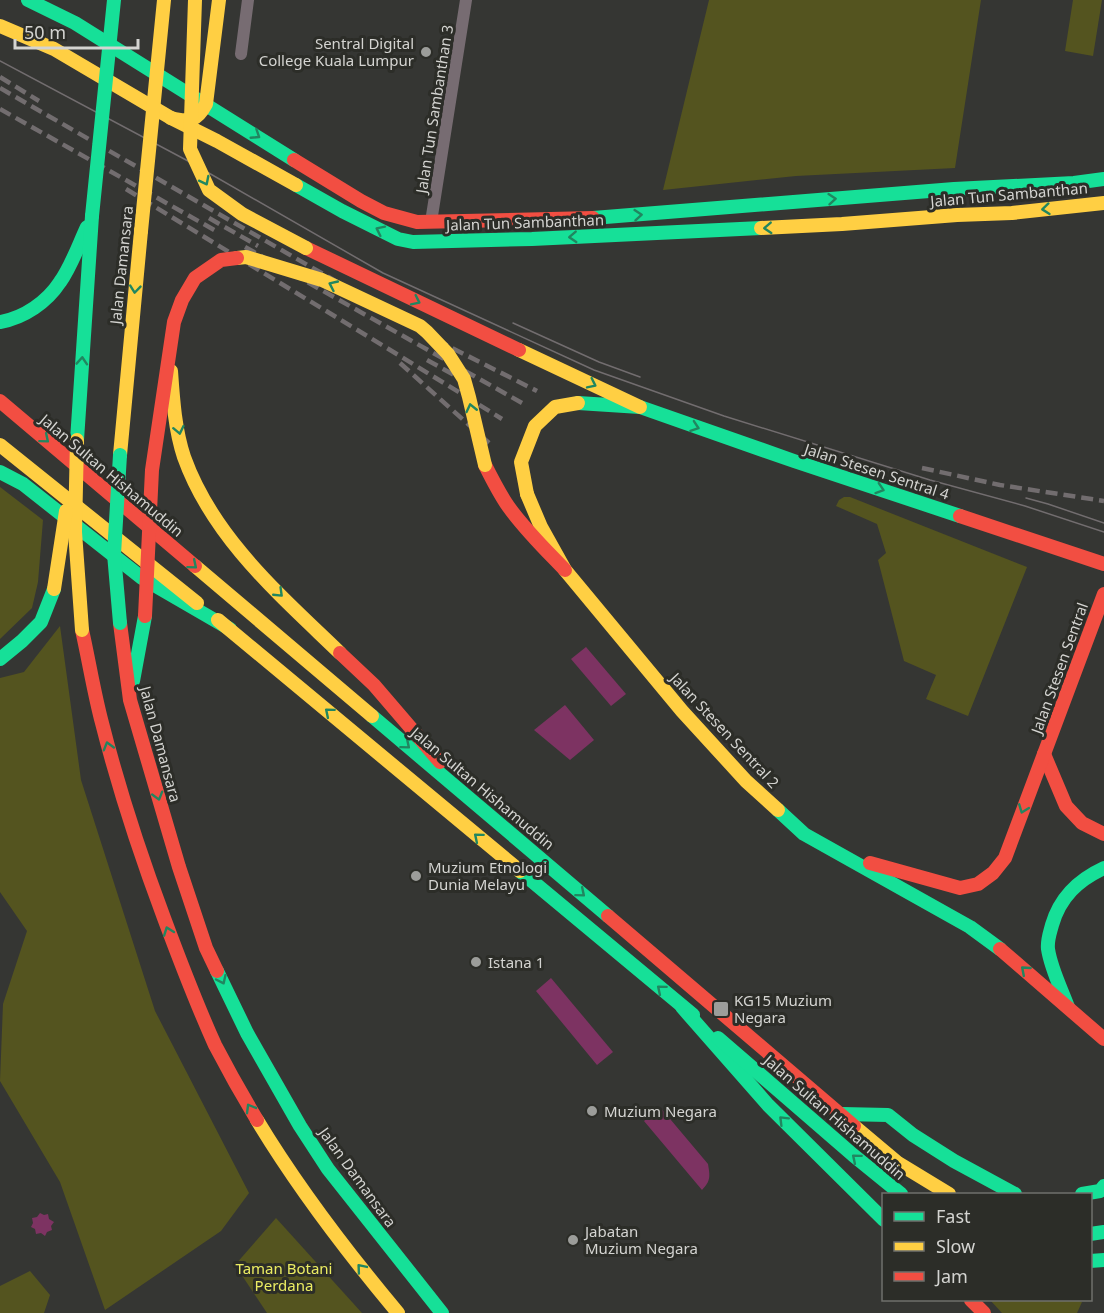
<svg xmlns="http://www.w3.org/2000/svg" width="1104" height="1313" viewBox="0 0 1104 1313" font-family="'Noto Sans',sans-serif">
<rect width="100%" height="100%" fill="#353633"/>
<g fill="#54541f">
<path d="M 709,0 L 981,0 L 955,168 L 796,176 L 663,190 Z"/>
<path d="M 1073,0 L 1102,0 L 1093,56 L 1065,51 Z"/>
<path d="M 0,487 L 43,520 L 38,582 L 32,608 L 0,639 Z"/>
<path d="M 844,497 L 850,497 L 1027,567 L 968,716 L 926,699 L 936,675 L 904,661 L 878,560 L 886,553 L 877,524 L 836,506 L 839,500 Z"/>
<path d="M 60,626 L 81,780 L 155,1011 L 249,1193 L 221,1231 L 105,1310 L 60,1182 L 0,1081 L 3,1004 L 27,931 L 0,892 L 0,678 L 24,672 Z"/>
<path d="M 276,1218 L 362,1313 L 267,1313 L 235,1265 Z"/>
<path d="M 30,1271 L 50,1295 L 44,1313 L 0,1313 L 0,1286 Z"/>
<path d="M 990,1300 L 1077,1300 L 1082,1302 L 1077,1313 L 1002,1313 Z"/>
</g>
<g fill="#7d3362">
<path d="M 586,647 L 626,694 L 611,706 L 571,659 Z"/>
<path d="M 565,705 L 594,740 L 570,760 L 534,730 Z"/>
<path d="M 551,978 L 613,1052 L 597,1065 L 536,991 Z"/>
<path d="M 660,1107 L 708,1164 C 710,1176 711,1181 702,1190 L 644,1121 Z"/>
<path d="M 40,1213 L 44,1215 L 48,1214 L 49,1219 L 54,1222 L 51,1226 L 52,1230 L 47,1232 L 45,1236 L 41,1233 L 36,1234 L 35,1229 L 31,1227 L 33,1223 L 32,1218 L 37,1217 Z"/>
</g>
<g fill="none" stroke-linecap="round" stroke-linejoin="round">
<g stroke="#776c72" stroke-width="12">
<path d="M 241,54 L 248,0"/>
<path d="M 431,222 L 466,0"/>
</g>
<g stroke="#16e098" stroke-width="14">
<path d="M 28,0 L 75,23 L 294,160"/>
<path d="M 296,185 L 342,211 L 398,239 L 413,242 L 532,239 L 761,228"/>
<path d="M 593,218 L 954,189 L 1074,183 L 1104,179"/>
<path d="M 0,322 C 24,318 47,302 60,282 C 71,267 79,244 87,227"/>
<path d="M 578,403 L 640,407 L 794,461 L 960,516"/>
<path d="M 77,440 L 92,216"/>
<path d="M 0,472 L 23,484 L 142,578 L 230,629"/>
<path d="M 0,659 L 22,641 L 41,622 L 54,589"/>
<path d="M 133,681 L 145,616"/>
<path d="M 372,716 L 608,916"/>
<path d="M 778,810 L 804,834 L 970,927 L 1000,949"/>
<path d="M 520,871 L 693,1015"/>
<path d="M 217,971 L 247,1033 L 300,1126 L 328,1169 L 442,1313"/>
<path d="M 682,1007 L 768,1105 L 884,1220"/>
<path d="M 1068,1007 C 1061,988 1051,969 1048,949 C 1047,940 1050,933 1052,925 C 1060,897 1078,880 1104,868"/>
<path d="M 718,1038 L 853,1155 L 901,1194"/>
<path d="M 842,1114 L 888,1115 L 913,1135 L 954,1161 L 1015,1194"/>
<path d="M 1082,1194 L 1100,1191 L 1104,1186"/>
<path d="M 1090,1234 L 1104,1232"/>
<path d="M 1090,1261 L 1104,1260"/>
</g>
<g stroke="#ffcf43" stroke-width="14">
<path d="M 0,26 L 54,49 L 171,118 L 217,141 L 296,185"/>
<path d="M 171,118 C 189,123 197,121 206,104 L 219,0"/>
<path d="M 761,228 L 842,224 L 957,215 L 1012,213 L 1104,203"/>
<path d="M 519,350 L 640,407"/>
<path d="M 171,371 C 173,400 175,430 184,457 C 213,538 280,595 340,653"/>
<path d="M 0,445 L 197,603"/>
<path d="M 120,455 L 141,231"/>
<path d="M 527,494 L 541,527 L 565,570 L 682,711 L 746,781 L 778,810"/>
<path d="M 195,566 L 372,716"/>
<path d="M 218,620 L 520,871"/>
<path d="M 257,1120 C 298,1188 347,1252 398,1313"/>
<path d="M 854,1126 L 898,1163 L 949,1194"/>
</g>
<g stroke="#f24e42" stroke-width="14">
<path d="M 294,160 L 361,201 L 384,213 L 417,222 L 593,218"/>
<path d="M 306,248 L 519,350"/>
<path d="M 0,401 L 195,566"/>
<path d="M 485,465 C 492,479 499,493 508,506 C 525,530 545,549 565,570"/>
<path d="M 960,516 L 1104,564"/>
<path d="M 120,623 L 130,700 L 179,867 L 206,948 L 217,971"/>
<path d="M 82,630 C 89,661 94,693 102,723 C 119,790 140,854 164,918 C 180,961 196,1003 215,1045 C 228,1070 242,1095 257,1120"/>
<path d="M 340,653 L 374,685 L 440,762"/>
<path d="M 1044,754 L 1066,806 L 1082,823 L 1104,834"/>
<path d="M 870,863 L 960,888 L 978,884 L 993,873 L 1005,858 L 1104,594"/>
<path d="M 608,916 L 854,1126"/>
<path d="M 1000,949 L 1104,1039"/>
<path d="M 971,1300 L 984,1313"/>
</g>
<g stroke="#726d6f" stroke-width="1.5">
<path d="M 0,61 L 188,161 L 383,273 L 594,370 L 724,416 L 930,480 L 1025,506 L 1104,532"/>
<path d="M 513,323 L 599,362 L 640,377"/>
<path d="M 1026,498 L 1048,504 L 1104,523"/>
</g>
<g stroke="#726d6f" stroke-width="4.5" stroke-dasharray="12 6" stroke-linecap="butt">
<path d="M 0,77 L 39,101"/>
<path d="M 0,88 L 450,347 L 537,391"/>
<path d="M 0,109 L 216,231"/>
<path d="M 126,189 C 251,266 377,341 502,419"/>
<path d="M 209,218 L 258,246"/>
<path d="M 245,247 L 522,403"/>
<path d="M 427,360 L 472,385"/>
<path d="M 400,363 L 489,443"/>
<path d="M 922,468 L 1000,485 L 1104,501"/>
</g>
<g stroke="#16e098" stroke-width="14">
<path d="M 92,216 L 114,0"/>
<path d="M 120,455 L 114,554 L 120,623"/>
</g>
<g stroke="#ffcf43" stroke-width="14">
<path d="M 195,0 L 190,149 L 209,190 L 242,214 L 306,248"/>
<path d="M 141,231 L 164,0"/>
<path d="M 237,258 L 246,257 L 322,280 L 420,326 L 427,332 L 448,354 L 464,379 L 469,397 L 485,465"/>
<path d="M 77,440 L 75,532 L 82,630"/>
<path d="M 527,494 L 521,462 L 535,426 L 555,407 L 578,403"/>
<path d="M 54,589 L 66,511"/>
</g>
<path stroke="#f24e42" stroke-width="14" d="M 145,616 L 152,470 L 174,322 L 182,300 L 195,278 L 221,260 L 237,258"/>
</g>
<defs><path id="oneway-chevron" d="M-2-3.5L2.5 0L-2 3.5" fill="none" stroke-width="1.6" stroke-linecap="round" stroke-linejoin="round" transform="scale(1.5)"/></defs>
<g stroke="#218660">
<use href="#oneway-chevron" transform="translate(256 135) rotate(33)"/>
<use href="#oneway-chevron" transform="translate(205 181) rotate(63)"/>
<use href="#oneway-chevron" transform="translate(832 199) rotate(-5)"/>
<use href="#oneway-chevron" transform="translate(1046 209) rotate(174)"/>
<use href="#oneway-chevron" transform="translate(638 215) rotate(-5)"/>
<use href="#oneway-chevron" transform="translate(768 228) rotate(177)"/>
<use href="#oneway-chevron" transform="translate(380 230) rotate(-154)"/>
<use href="#oneway-chevron" transform="translate(573 237) rotate(177)"/>
<use href="#oneway-chevron" transform="translate(333 285) rotate(-155)"/>
<use href="#oneway-chevron" transform="translate(135 289) rotate(96)"/>
<use href="#oneway-chevron" transform="translate(416 301) rotate(26)"/>
<use href="#oneway-chevron" transform="translate(82 361) rotate(-86)"/>
<use href="#oneway-chevron" transform="translate(592 384) rotate(26)"/>
<use href="#oneway-chevron" transform="translate(471 408) rotate(-103)"/>
<use href="#oneway-chevron" transform="translate(695 427) rotate(19)"/>
<use href="#oneway-chevron" transform="translate(179 430) rotate(78)"/>
<use href="#oneway-chevron" transform="translate(45 439) rotate(40)"/>
<use href="#oneway-chevron" transform="translate(880 489) rotate(18)"/>
<use href="#oneway-chevron" transform="translate(193 565) rotate(40)"/>
<use href="#oneway-chevron" transform="translate(279 593) rotate(44)"/>
<use href="#oneway-chevron" transform="translate(329 712) rotate(-140)"/>
<use href="#oneway-chevron" transform="translate(406 745) rotate(40)"/>
<use href="#oneway-chevron" transform="translate(108 746) rotate(-106)"/>
<use href="#oneway-chevron" transform="translate(158 796) rotate(74)"/>
<use href="#oneway-chevron" transform="translate(1023 809) rotate(111)"/>
<use href="#oneway-chevron" transform="translate(478 837) rotate(-140)"/>
<use href="#oneway-chevron" transform="translate(581 893) rotate(40)"/>
<use href="#oneway-chevron" transform="translate(168 931) rotate(-110)"/>
<use href="#oneway-chevron" transform="translate(1025 970) rotate(-139)"/>
<use href="#oneway-chevron" transform="translate(222 980) rotate(65)"/>
<use href="#oneway-chevron" transform="translate(661 989) rotate(-140)"/>
<use href="#oneway-chevron" transform="translate(250 1108) rotate(-120)"/>
<use href="#oneway-chevron" transform="translate(783 1120) rotate(-135)"/>
<use href="#oneway-chevron" transform="translate(856 1158) rotate(-140)"/>
<use href="#oneway-chevron" transform="translate(361 1268) rotate(-130)"/>
</g>
<g fill="#9c9d9a" stroke="#2c2d28" stroke-width="2">
<circle cx="426" cy="52" r="6"/>
<circle cx="416" cy="876" r="6"/>
<circle cx="476" cy="962" r="6"/>
<rect x="713" y="1001" width="16" height="16" rx="3"/>
<circle cx="592" cy="1111" r="6"/>
<circle cx="573" cy="1240" r="6"/>
</g>
<g text-anchor="middle" dominant-baseline="central" stroke-width="6" stroke-linejoin="round" paint-order="stroke">
<g font-size="15" fill="#d4d4d1" stroke="#2c2d28" text-anchor="start">
<text x="414" y="43" text-anchor="end">Sentral Digital<tspan x="414" dy="17">College Kuala Lumpur</tspan></text>
<text x="428" y="867">Muzium Etnologi<tspan x="428" dy="17">Dunia Melayu</tspan></text>
<text x="488" y="962">Istana 1</text>
<text x="734" y="1000">KG15 Muzium<tspan x="734" dy="17">Negara</tspan></text>
<text x="604" y="1111">Muzium Negara</text>
<text x="585" y="1231">Jabatan<tspan x="585" dy="17">Muzium Negara</tspan></text>
</g>
<g font-size="15" fill="#d4d4d1" stroke="#2c2d28">
<text transform="translate(434 109) rotate(-81)">Jalan Tun Sambanthan 3</text>
<text transform="translate(1009 194) rotate(-5)">Jalan Tun Sambanthan</text>
<text transform="translate(525 222) rotate(-2)">Jalan Tun Sambanthan</text>
<text transform="translate(121 265) rotate(-84)">Jalan Damansara</text>
<text transform="translate(877 471) rotate(18)">Jalan Stesen Sentral 4</text>
<text transform="translate(112 475) rotate(40)">Jalan Sultan Hishamuddin</text>
<text transform="translate(1059 668) rotate(-70)">Jalan Stesen Sentral</text>
<text transform="translate(725 730) rotate(47)">Jalan Stesen Sentral 2</text>
<text transform="translate(161 744) rotate(75)">Jalan Damansara</text>
<text transform="translate(483 788) rotate(40)">Jalan Sultan Hishamuddin</text>
<text transform="translate(835 1117) rotate(41)">Jalan Sultan Hishamuddin</text>
<text transform="translate(358 1177) rotate(54)">Jalan Damansara</text>
</g>
<g font-size="15" fill="#ebec62" stroke="#2c2d28">
<text x="284" y="1268">Taman Botani<tspan x="284" dy="17">Perdana</tspan></text>
</g>
</g>
<rect x="882" y="1193" width="210" height="108" fill="#2c2d28" stroke="#6f706c" stroke-width="1.5"/>
<rect x="894" y="1212" width="30" height="9" fill="#16e098" stroke="#6f706c" stroke-width="1.5"/>
<text x="936" y="1223" font-size="18" fill="#d4d4d1">Fast</text>
<rect x="894" y="1242" width="30" height="9" fill="#ffcf43" stroke="#6f706c" stroke-width="1.5"/>
<text x="936" y="1253" font-size="18" fill="#d4d4d1">Slow</text>
<rect x="894" y="1272" width="30" height="9" fill="#f24e42" stroke="#6f706c" stroke-width="1.5"/>
<text x="936" y="1283" font-size="18" fill="#d4d4d1">Jam</text>
<path d="M15 39v9h123v-9" fill="none" stroke="#d4d4d1" stroke-width="3"/>
<text x="24" y="39" font-size="18" fill="#d4d4d1" stroke="#2c2d28" stroke-width="4.5" paint-order="stroke">50 m</text>
</svg>
